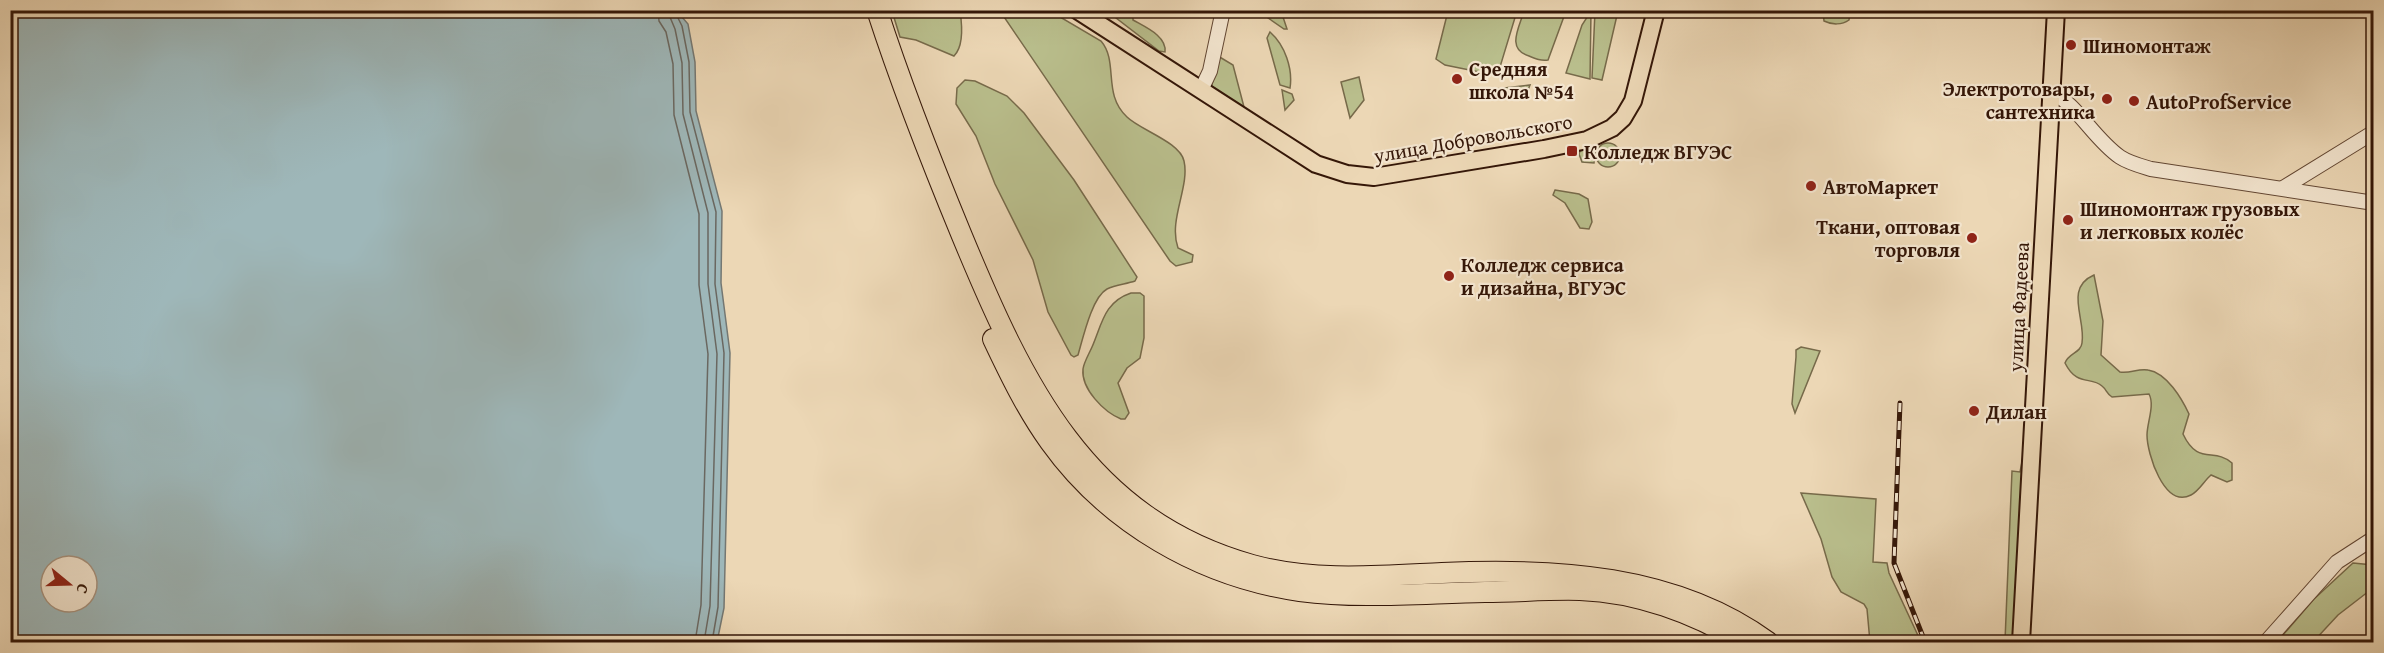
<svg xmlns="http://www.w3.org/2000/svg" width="2384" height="653" viewBox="0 0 2384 653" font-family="'Gentium Book Plus',serif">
<rect width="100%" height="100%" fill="#ecd7b5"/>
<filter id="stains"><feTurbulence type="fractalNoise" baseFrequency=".00333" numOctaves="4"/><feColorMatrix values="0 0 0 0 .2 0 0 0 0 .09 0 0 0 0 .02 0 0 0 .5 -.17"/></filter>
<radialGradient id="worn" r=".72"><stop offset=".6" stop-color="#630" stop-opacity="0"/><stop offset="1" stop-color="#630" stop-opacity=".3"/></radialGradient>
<g fill="#b9be8c" stroke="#776a4a" stroke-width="1.5">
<path d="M 892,11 L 960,11 C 962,24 964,46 954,56 L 916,40 L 900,37 Z"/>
<path d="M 1000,11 L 1050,11 L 1101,41 C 1119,62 1102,94 1127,117 C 1140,130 1180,142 1184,161 C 1190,187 1168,220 1178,248 L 1193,255 L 1192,262 L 1176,266 L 1170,261 Z"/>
<path d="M 1107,11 L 1141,11 L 1133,17 L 1133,20 C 1145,27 1167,36 1165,52 L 1159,51 Z"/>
<path d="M 1258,11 L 1281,11 L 1287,29 L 1284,29 Z"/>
<path d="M 1448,11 L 1517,11 L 1500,67 L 1494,75 L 1445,65 L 1436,59 Z"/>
<path d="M 1524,11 L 1566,11 L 1548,60 C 1541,61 1536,59 1529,56 C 1506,49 1519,28 1524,11 Z"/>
<path d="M 1591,11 L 1590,79 L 1566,73 L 1582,25 Z"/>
<path d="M 1595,11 L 1618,11 L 1602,80 L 1592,78 Z"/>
<path d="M 1823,11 L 1850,11 L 1849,20 C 1842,25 1832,25 1824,21 Z"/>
<path d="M 1270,32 C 1285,45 1293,69 1290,88 L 1280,85 L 1267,38 Z"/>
<path d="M 1218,56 L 1233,65 L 1244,107 L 1240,108 L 1211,89 Z"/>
<path d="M 1359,77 L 1364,100 L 1350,118 L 1341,82 Z"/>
<path d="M 965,80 L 975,81 L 1007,96 L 1024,113 L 1074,180 L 1137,277 L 1135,281 C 1126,284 1115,285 1107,289 C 1092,297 1083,338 1078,355 L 1074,357 L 1071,355 L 1048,312 L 1033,260 L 995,184 L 976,136 L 956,104 L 957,88 Z"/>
<path d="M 1530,85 L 1526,95 L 1505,97 L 1495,89 Z"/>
<path d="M 1282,90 L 1292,94 L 1294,100 L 1285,110 Z"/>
<circle cx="1608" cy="155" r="12"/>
<path d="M 1596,146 L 1594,163 L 1582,162 L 1579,154 L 1580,151 Z"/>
<path d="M 1555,190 L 1579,194 L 1588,199 L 1592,222 L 1589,229 L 1580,228 L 1565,203 L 1553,195 Z"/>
<path d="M 2094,275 L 2103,321 L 2101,355 L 2120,372 C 2130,374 2138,368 2148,370 C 2167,373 2182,399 2189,414 L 2183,434 C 2198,466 2214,447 2232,463 L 2232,480 L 2227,482 L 2211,475 C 2204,481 2199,491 2191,495 C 2164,509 2147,453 2147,435 C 2147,423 2155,405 2149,394 L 2112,397 C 2106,393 2107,390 2102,386 C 2091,376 2077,387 2065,363 C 2068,353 2081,353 2082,343 C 2086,319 2064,288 2094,275 Z"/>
<path d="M 1131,293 L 1140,293 L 1144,296 L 1144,338 L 1140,358 L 1127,368 L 1118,383 L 1129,413 L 1125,419 L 1121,419 C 1104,412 1081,389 1083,369 C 1084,362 1089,354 1092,347 C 1102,324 1104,302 1131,293 Z"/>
<path d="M 1801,347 L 1820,351 L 1795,413 L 1792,404 L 1796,357 L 1796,350 Z"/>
<path d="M 2024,452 L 2017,642 L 1996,642 L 2005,641 L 2012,471 L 2020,472 Z"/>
<path d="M 1801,493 L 1876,499 L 1873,562 L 1887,563 L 1889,573 L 1921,642 L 1870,642 L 1867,609 L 1864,604 L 1841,592 L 1832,577 L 1821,539 Z"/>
<path d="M 2353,563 L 2373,565 L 2373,588 L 2338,615 L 2313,642 L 2277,642 L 2314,599 Z"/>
</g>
<path fill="#9eb7b9" stroke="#747772" stroke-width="1.5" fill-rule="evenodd" d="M 676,10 L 688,24 L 695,62 L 696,111 L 722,211 L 721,283 L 730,353 L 724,608 L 717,642 L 11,642 L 11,11 ZM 51,566 L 87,566 L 87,602 L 51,602 Z"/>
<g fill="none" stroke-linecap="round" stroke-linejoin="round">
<g stroke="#6a6760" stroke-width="1.5">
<path d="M 658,10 L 659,21 L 666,32 L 673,64 L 674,115 L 699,214 L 699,285 L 708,354 L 701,605 L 695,642"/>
<path d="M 667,10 L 675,29 L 682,63 L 683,114 L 708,213 L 708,284 L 717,354 L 710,606 L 704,642"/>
<path d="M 674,10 L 682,26 L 689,62 L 690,112 L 716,212 L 715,284 L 724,353 L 718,607 L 712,642"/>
</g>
<g stroke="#634733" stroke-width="16">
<g id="minor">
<path d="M 1201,90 L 1210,71 L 1223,10"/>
<path d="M 2051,91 C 2079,107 2094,139 2120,157 C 2129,163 2141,166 2151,169 L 2374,203"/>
<path d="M 2283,188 L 2374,132"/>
<path d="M 2266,642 L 2337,562 L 2374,538"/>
</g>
</g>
<g stroke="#351708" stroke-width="20">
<g id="major">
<path d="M 1077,10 L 1316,164 L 1347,174 L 1374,177 L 1544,149 L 1587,140 L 1612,128 L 1623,118 L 1633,101 L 1656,10"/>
<path d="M 2021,642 L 2056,10"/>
</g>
</g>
<g stroke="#351708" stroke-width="22">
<g id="highway">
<path d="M 877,10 C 902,87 931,161 962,236 C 1023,383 1085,518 1252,565 C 1314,582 1379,576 1442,573 C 1554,568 1675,574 1768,642"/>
<path d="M 993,339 C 1010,375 1027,410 1050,442 C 1108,523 1201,577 1300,591 C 1360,599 1424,593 1485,592 C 1516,592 1548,589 1580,590 C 1637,592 1694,613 1742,642"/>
</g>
</g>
<use href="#minor" stroke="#f3e5cf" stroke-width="14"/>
<use href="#major" stroke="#ecd7b5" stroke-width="16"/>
<use href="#highway" stroke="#ecd7b5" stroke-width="20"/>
<g stroke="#351708" stroke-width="5">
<path id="rail" d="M 1900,403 L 1894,563 L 1925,642"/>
</g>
<use href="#rail" stroke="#f3e5cf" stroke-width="3" stroke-dasharray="9" stroke-linecap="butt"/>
</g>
<g fill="#8f2418" stroke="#f3e5cf" stroke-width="2">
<circle cx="2071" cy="45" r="6"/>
<circle cx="1457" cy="79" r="6"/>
<circle cx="2107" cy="99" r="6"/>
<circle cx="2134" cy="101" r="6"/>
<rect x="1566" y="145" width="12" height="12" rx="3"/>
<circle cx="1811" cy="186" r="6"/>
<circle cx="2068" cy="220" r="6"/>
<circle cx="1972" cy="238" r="6"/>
<circle cx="1449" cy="276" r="6"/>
<circle cx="1974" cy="411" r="6"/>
</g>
<g text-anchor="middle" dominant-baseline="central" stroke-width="4.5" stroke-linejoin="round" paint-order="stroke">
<g font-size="20" font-weight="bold" fill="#351708" stroke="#f3e5cf" text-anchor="start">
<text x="2083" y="45">Шиномонтаж</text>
<text x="1469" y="68">Средняя<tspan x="1469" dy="23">школа №54</tspan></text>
<text x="2095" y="88" text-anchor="end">Электротовары,<tspan x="2095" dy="23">сантехника</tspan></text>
<text x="2146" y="101">AutoProfService</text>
<text x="1584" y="151">Колледж ВГУЭС</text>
<text x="1823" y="186">АвтоМаркет</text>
<text x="2080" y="208">Шиномонтаж грузовых<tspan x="2080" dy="23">и легковых колёс</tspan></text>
<text x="1960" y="226" text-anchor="end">Ткани, оптовая<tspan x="1960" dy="23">торговля</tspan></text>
<text x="1461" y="264">Колледж сервиса<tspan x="1461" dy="23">и дизайна, ВГУЭС</tspan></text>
<text x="1986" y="411">Дилан</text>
</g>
<g font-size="20" fill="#351708" stroke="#f3e5cf">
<text transform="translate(1473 138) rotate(-10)">улица Добровольского</text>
<text transform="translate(2018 307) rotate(-87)">улица Фадеева</text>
</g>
</g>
<rect width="2384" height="653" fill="none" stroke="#ecd7b5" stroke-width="36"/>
<rect x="12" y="12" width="2360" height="629" fill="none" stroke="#351708" stroke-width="3"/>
<rect x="18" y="18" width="2348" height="617" fill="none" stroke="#351708" stroke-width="1.5"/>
<g transform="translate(69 584) rotate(109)"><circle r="28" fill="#f3e5cf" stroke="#a7937f" stroke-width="1.5"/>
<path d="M0-4.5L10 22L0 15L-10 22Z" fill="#8f2418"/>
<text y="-9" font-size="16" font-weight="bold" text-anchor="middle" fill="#351708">С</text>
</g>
<rect width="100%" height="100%" filter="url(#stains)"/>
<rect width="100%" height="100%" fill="url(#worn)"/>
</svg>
